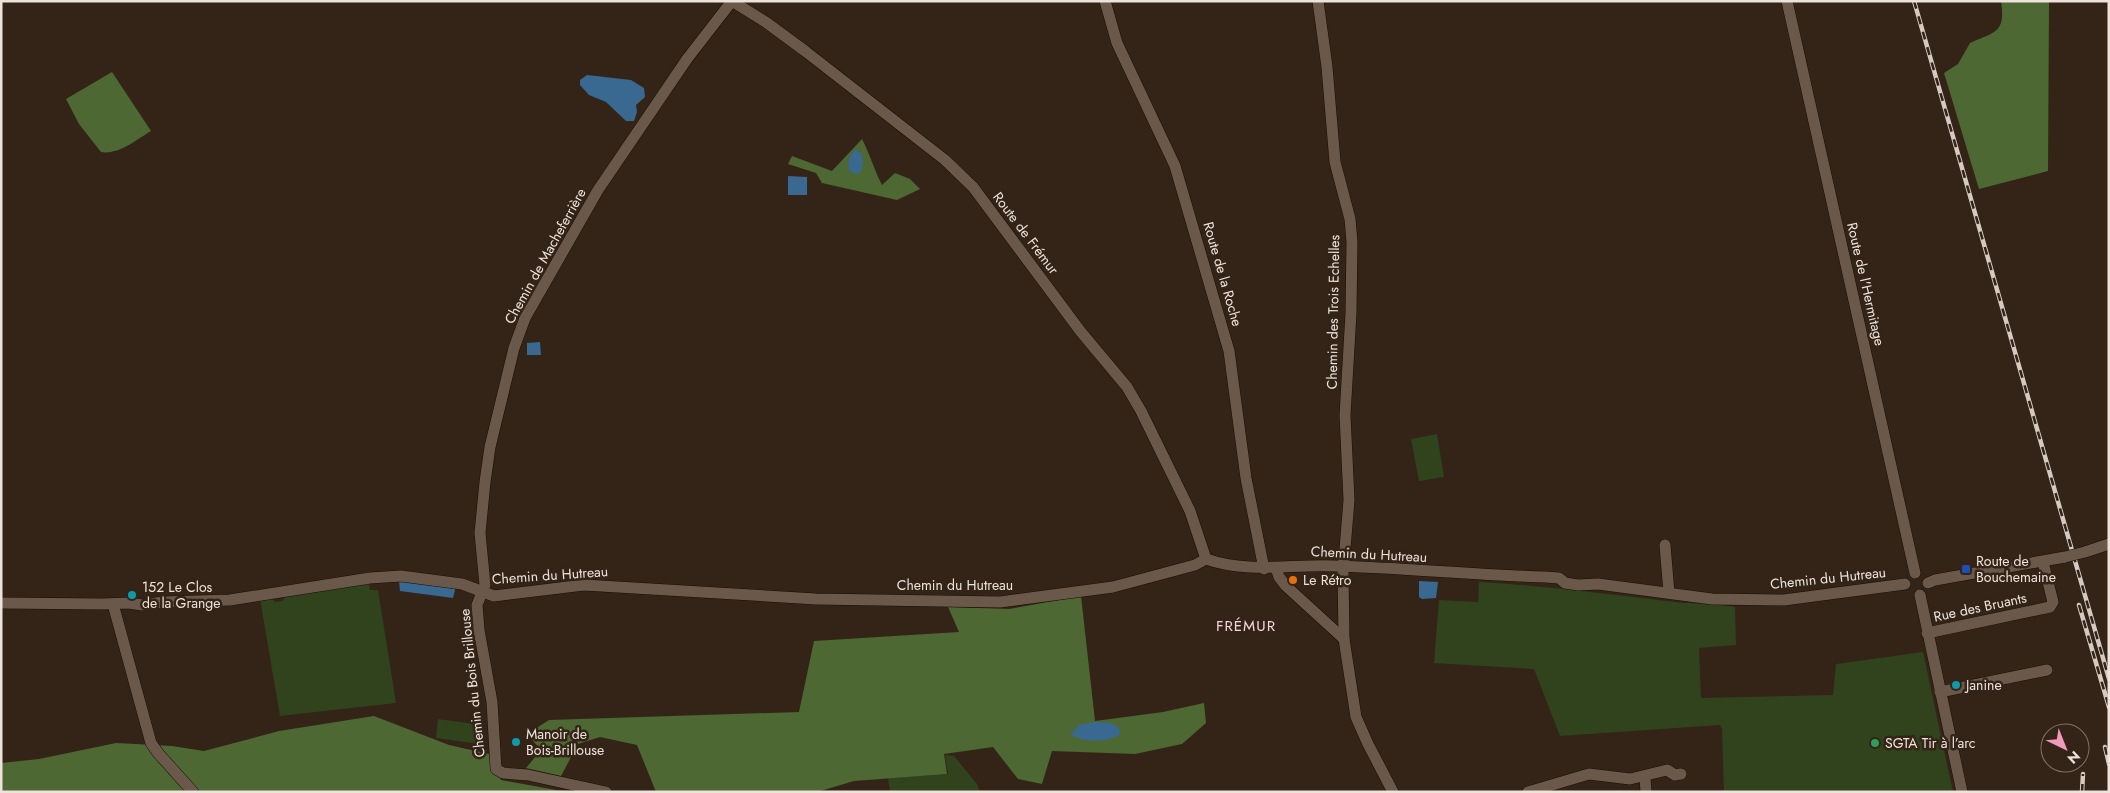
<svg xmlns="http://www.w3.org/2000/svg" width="2110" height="793" viewBox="0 0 2110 793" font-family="Jost,sans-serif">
<rect width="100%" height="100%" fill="#332417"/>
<g fill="#30431c">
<path d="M 1437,434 L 1444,477 L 1419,481 L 1411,439 Z"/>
<path d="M 1479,582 C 1544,586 1609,594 1674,602 C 1694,604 1715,603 1735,607 L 1736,645 L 1699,648 L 1701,698 L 1833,695 L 1836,664 L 1923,652 L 1953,792 L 1724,792 L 1722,729 L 1720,725 L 1560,736 L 1534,669 L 1434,663 L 1439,600 L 1478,602 Z"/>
<path d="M 369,583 L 370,590 L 378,590 L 396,703 L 280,716 L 260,599 L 270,597 L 275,602 L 282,601 L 287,595 Z"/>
<path d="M 438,719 L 482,725 L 479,744 L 436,738 Z"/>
<path d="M 945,755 L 954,756 L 977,784 L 980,792 L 890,792 L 888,778 L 948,774 Z"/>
</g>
<g fill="#4e6833">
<path d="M 2001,1 L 2049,1 L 2048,171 L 1979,189 L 1944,73 L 1958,64 L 1970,43 C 1995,32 2006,33 2001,1 Z"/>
<path d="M 112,72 L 151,131 C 136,140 119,155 101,152 L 79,124 L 66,99 Z"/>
<path d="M 862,139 C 870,154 874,170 882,185 L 895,173 L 910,179 L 920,189 L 897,200 L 822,183 L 816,173 L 788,164 L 792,156 L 832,171 Z"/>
<path d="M 1081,596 L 1095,721 L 1163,712 L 1204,703 L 1206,723 L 1182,744 L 1135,754 L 1052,751 L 1042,784 L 1018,779 L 993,747 L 944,754 L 947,774 L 854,781 L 817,792 L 656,792 L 637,745 L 600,737 L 578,744 L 561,776 L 526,768 L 541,750 L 527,734 L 549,720 L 799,712 L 814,641 L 959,632 L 948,607 L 1009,609 Z"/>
<path d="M 374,716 L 449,745 L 489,754 L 501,780 L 567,792 L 1,792 L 1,763 L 39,759 L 116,743 L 172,746 L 204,751 L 279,731 Z"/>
</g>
<g fill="#396891">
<path d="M 587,75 L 631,80 L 644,88 L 645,97 L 636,105 L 637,112 L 634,121 L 626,121 L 606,102 L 589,95 L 580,85 L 580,80 Z"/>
<path d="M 856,149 C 865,155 863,163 861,172 L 855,174 L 849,170 C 847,161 850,155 856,149 Z"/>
<path d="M 788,176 L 807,177 L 807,195 L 788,195 Z"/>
<path d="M 540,342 L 541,355 L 527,355 L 527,343 Z"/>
<path d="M 399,581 L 456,586 L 453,598 L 400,591 Z"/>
<path d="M 1419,581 L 1438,582 L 1436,598 L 1422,599 L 1419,597 Z"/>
<path d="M 1095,722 L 1111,723 L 1119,728 L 1120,734 C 1108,743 1083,742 1071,735 L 1079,725 Z"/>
</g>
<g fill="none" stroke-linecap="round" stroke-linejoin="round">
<g stroke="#1a0d03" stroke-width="12">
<g id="minor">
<path d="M 732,1 L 767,23 L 805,51 L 945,160 L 973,187 L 1081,332 L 1127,387 L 1141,411 L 1190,511 L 1206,559"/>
<path d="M 1105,1 L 1117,43 L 1175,166 L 1229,351 L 1246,478 L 1264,569"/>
<path d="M 1318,1 L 1327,67 L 1335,162 L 1350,219 L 1352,242 L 1351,313 L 1345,415 L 1349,500 L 1343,573 L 1344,639 L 1356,717 L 1368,744 L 1393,792"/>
<path d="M 1787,1 L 1915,573"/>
<path d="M 1665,545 L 1669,593"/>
<path d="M 2085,552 L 2109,544"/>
<path d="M 1276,568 L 1279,577 L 1286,586 L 1344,639"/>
<path d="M 1928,583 L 1935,580 L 2065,557"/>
<path d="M 1920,595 L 1962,792"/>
<path d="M 1,603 L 103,604 L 129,603 L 142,605 L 163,602 L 230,600 L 370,578 L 401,576 L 462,584 L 494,596 L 584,585 L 816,599 L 1000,602 L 1113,587 L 1195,565 L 1206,559 C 1249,574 1291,564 1335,566 C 1405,568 1475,575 1545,577 L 1559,578 L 1565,583 L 1578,585 L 1598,584 L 1712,599 L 1784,600 L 1905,584"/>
<path d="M 113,604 L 151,743 L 158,753 L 193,792"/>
<path d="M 1927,633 L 2050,607 L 2053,602 L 2043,562"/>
<path d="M 1940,692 L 2047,670"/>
<path d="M 1645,777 L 1646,792"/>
<path d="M 606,792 L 528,775 L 503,773 L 496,769 L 492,702 L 479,630 L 477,605 L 485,585 L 480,533 L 485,482 L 490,447 L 514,348 L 525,318 L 598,190 L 687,59 L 732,1"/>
<path d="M 1528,792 L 1589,774 L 1630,779 L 1667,770 L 1675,775 L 1681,774"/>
</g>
</g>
<use href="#minor" stroke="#6a594b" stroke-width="11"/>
<g stroke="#d5c9c1" stroke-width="4.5">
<g id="rail">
<path d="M 1914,1 L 2109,679"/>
<path d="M 2079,605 L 2109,707"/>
<path d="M 2105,747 L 2109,764"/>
<path d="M 2082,792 L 2083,774"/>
</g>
</g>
<use href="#rail" stroke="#332417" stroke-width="2.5" stroke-dasharray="8" stroke-linecap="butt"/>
<g stroke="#1a0d03" stroke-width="12" stroke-linecap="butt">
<path id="minor-bridge" d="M 2065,557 L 2085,552"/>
</g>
<use href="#minor-bridge" stroke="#6a594b" stroke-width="11"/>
</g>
<rect fill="#1a4fb4" stroke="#332417" stroke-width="2" x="1961" y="564" width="10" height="10" rx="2.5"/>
<circle fill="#e8710a" stroke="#332417" stroke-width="2" cx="1293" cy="580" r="5"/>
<g fill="#0f9aa8" stroke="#332417" stroke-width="2">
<circle cx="132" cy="595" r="5"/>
<circle cx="1956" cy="685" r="5"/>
<circle cx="516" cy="742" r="5"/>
</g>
<circle fill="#2e9e5b" stroke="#332417" stroke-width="2" cx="1875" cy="743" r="5"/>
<g text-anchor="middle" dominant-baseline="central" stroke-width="5" stroke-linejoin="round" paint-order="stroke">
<g font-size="14" fill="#eee3db" stroke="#332417">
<text transform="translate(1026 233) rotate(53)">Route de Frémur</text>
<text transform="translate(545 256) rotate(-61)">Chemin de Macheferrière</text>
<text transform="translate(1223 274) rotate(74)">Route de la Roche</text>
<text transform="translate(1866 284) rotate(77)">Route de l'Hermitage</text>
<text transform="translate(1333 312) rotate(-89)">Chemin des Trois Echelles</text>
<text transform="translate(1369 554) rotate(3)">Chemin du Hutreau</text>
<text transform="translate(550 575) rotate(-4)">Chemin du Hutreau</text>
<text transform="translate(1828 578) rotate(-6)">Chemin du Hutreau</text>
<text x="955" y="585">Chemin du Hutreau</text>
<text transform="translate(1980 607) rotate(-12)">Rue des Bruants</text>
<text transform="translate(472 683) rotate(-96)">Chemin du Bois Brillouse</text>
</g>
<g font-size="14" fill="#eee3db" stroke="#332417" text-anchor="start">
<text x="1976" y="561">Route de<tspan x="1976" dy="16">Bouchemaine</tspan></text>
<text x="1303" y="580">Le Rétro</text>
<text x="142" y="587">152 Le Clos<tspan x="142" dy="16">de la Grange</tspan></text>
<text x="1966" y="685">Janine</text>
<text x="526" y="734">Manoir de<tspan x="526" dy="16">Bois-Brillouse</tspan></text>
<text x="1885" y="743">SGTA Tir à l’arc</text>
</g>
<g font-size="15" letter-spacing="1" fill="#f5d4de" stroke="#332417">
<text x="1246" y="626">FRÉMUR</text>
</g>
</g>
<rect width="2110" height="793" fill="none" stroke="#eee3db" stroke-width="5"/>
<g transform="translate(2065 748) rotate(137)"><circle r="24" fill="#332417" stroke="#7e7065"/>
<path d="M0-4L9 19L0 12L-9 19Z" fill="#ef9ab8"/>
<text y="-8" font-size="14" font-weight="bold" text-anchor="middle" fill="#eee3db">N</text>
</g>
</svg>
